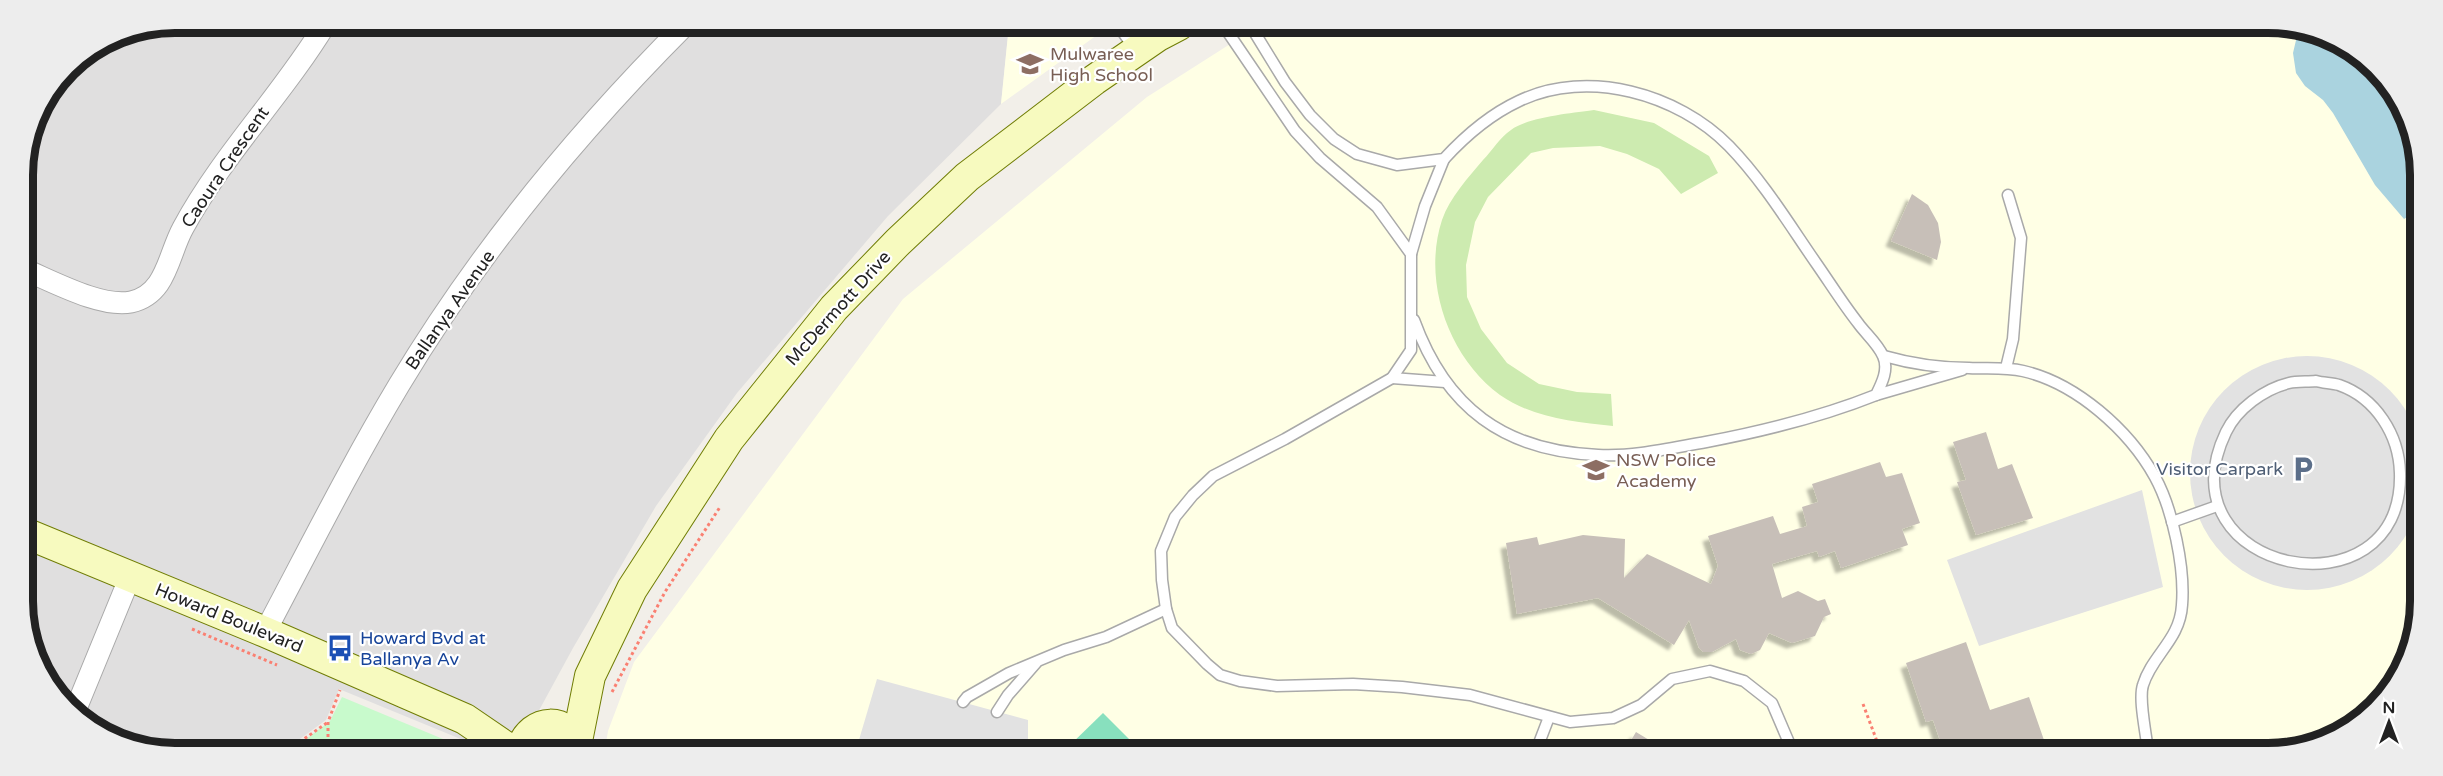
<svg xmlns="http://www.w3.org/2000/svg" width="2443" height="776" viewBox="0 0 2443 776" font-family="'Varela Round',sans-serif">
<defs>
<filter id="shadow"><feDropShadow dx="-5.5" dy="5.5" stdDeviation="1.5" flood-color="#0004"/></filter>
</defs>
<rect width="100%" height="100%" fill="#f2efe9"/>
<path fill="#e0dfdf" d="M 175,23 L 1009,25 L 1001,104 L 888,216 L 737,393 L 656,506 L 573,648 L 518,749 L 485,749 L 339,689 L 326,720 L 286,749 L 135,748 L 61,702 L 25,630 L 23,165 L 34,116 L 67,67 L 117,34 Z"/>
<g fill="#ffffe5">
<path d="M 1009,25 L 1111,25 L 1001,104 Z"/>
<path d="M 1260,25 L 2308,28 L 2382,74 L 2418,146 L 2415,641 L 2395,685 L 2361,722 L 2278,753 L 605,749 L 608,731 L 634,662 L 903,299 L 1147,97 Z"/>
</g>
<path fill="#cdebb0" d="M 1594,110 L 1654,123 L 1709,156 L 1718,173 L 1681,194 L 1659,169 L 1627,154 L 1600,146 L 1553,148 L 1531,153 L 1488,197 L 1475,222 L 1466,265 L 1467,297 L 1481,329 L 1507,363 L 1539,384 L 1577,392 L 1611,394 L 1613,426 C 1574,422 1533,418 1500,395 C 1448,357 1422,281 1442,220 C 1450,197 1468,178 1483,160 C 1492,151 1500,137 1511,130 C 1528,117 1573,113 1594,110 Z"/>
<path fill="#c8facc" d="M 342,697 L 467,749 L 293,749 L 330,721 Z"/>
<path fill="#88e0be" d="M 1103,713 L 1141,751 L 1065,750 Z"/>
<g fill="#e2e2e2">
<circle cx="2307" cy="473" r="117"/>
<path d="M 2142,490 L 2163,587 L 1979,646 L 1947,560 Z"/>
<path d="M 877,679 L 1028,720 L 1028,750 L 856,750 Z"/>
</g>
<path fill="#aad3df" d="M 2318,34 L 2382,74 L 2418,146 L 2417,211 L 2404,219 L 2375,185 L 2333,113 L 2323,100 L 2305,86 L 2296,73 L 2293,53 L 2297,36 Z"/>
<g fill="#c7bfb8" filter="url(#shadow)">
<path d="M 1912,194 L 1928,205 L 1938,223 L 1941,242 L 1937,260 L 1891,241 Z"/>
<path d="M 1986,432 L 1998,469 L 2012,464 L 2033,518 L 1976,535 L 1957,482 L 1966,480 L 1953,442 Z"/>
<path d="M 1880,462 L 1886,477 L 1902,473 L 1920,523 L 1902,529 L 1908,545 L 1841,568 L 1835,551 L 1819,557 L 1817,551 L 1772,564 L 1782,598 L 1798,591 L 1818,601 L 1825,599 L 1831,614 L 1824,617 L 1815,636 L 1792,643 L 1769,633 L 1760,650 L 1751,654 L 1740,650 L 1736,639 L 1712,652 L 1703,652 L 1699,648 L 1689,620 L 1674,645 L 1598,598 L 1517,614 L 1506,543 L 1537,537 L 1539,545 L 1583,535 L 1625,539 L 1624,578 L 1647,554 L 1711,584 L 1718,566 L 1708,536 L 1773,516 L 1780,534 L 1807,526 L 1802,507 L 1818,502 L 1812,484 Z"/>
<path d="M 1966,642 L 1990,710 L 2029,697 L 2045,743 L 2017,753 L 1944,752 L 1933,720 L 1926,722 L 1906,663 Z"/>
<path d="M 1636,732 L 1669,752 L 1624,752 Z"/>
</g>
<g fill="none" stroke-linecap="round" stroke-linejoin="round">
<g stroke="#a9a9a9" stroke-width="13">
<g id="lane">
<path d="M 1121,25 L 1122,31 L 1136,51"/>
<path d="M 1223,25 L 1295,131 L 1320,158 L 1377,207 L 1411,254 L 1411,350 L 1392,378 L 1285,439 L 1213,476 L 1193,495 L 1175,517 L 1161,551 L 1162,580 L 1166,609 L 1172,628 L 1207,664 L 1220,675 L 1240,681 L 1277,686 L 1353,684 L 1402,687 L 1470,695 L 1570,722 L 1613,718 L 1641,705 L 1672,679 L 1710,671 L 1744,681 L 1772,703 L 1793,752"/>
<path d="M 1250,25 L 1285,82 L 1310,115 L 1334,139 L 1357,154 L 1397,165 L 1444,159 C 1466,135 1489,115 1519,101 C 1588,68 1678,94 1729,146 C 1763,181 1789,224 1816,263 C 1830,283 1843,304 1858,323 C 1865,333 1878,344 1883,356 C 1889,369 1882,383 1876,395 C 1821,417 1764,431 1706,442 C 1671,448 1634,457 1598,455 C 1504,451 1446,408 1414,320"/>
<path d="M 1411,254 L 1425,206 L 1444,159"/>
<path d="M 1884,356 C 1912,364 1940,368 1969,368 C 1988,369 2005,367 2023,371 C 2076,383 2129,430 2155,477 C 2173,510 2185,568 2182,605 C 2180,640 2152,655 2143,685 C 2138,700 2147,736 2148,753"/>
<path d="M 2006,368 L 2013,339 L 2021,238 L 2008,195"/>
<path d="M 1392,378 L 1445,382"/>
<path d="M 2316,381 C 2323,383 2332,383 2339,385 C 2376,398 2399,435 2400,473 C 2404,621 2158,574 2226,432 C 2237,409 2264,389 2289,383 C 2297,381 2307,382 2316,381 Z"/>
<path d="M 1876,395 L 1962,370"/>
<path d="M 2172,522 L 2217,506"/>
<path d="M 963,702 L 967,697 L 1009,673 L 1064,650 L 1106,637 L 1166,609"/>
<path d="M 997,712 L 1008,695 L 1036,663"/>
<path d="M 1536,751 L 1549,717"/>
</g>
</g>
<g stroke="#a9a9a9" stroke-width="23">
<g id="street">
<path d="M 23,269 C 52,281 101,308 131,302 C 167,294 168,255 183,228 C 223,154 283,94 326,23"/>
<path d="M 265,632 C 309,549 351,465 399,385 C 477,255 579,131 686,24"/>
<path d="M 75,711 L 130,577"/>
</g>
</g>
<g stroke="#707d05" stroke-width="32">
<g id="secondary">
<path d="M 25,533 L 265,632 L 465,719 L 509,749"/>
<path d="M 577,741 L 590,676 L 632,589 L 729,439 L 834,308 L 898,242 L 967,177 L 1094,80 L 1158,36 L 1179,25"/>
<path d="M 521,749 C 532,717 568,716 579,749"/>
</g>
</g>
<g stroke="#fa8072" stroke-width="3" stroke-dasharray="3 3" stroke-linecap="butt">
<path d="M 192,629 L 277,665"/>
<path d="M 612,692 L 665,592 L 720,507"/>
<path d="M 1863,704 L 1881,752"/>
<path d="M 290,749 L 328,722"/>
<path d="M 328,749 L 328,722 L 340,690"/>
</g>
<use href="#lane" stroke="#fff" stroke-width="10"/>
<use href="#street" stroke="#fff" stroke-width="21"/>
<use href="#secondary" stroke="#f7fabf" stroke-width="30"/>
</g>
<defs>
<g id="school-bare" transform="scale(2.07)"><path d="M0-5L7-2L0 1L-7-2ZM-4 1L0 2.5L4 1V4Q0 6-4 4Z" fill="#8d6e63" stroke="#fff" stroke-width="2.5" paint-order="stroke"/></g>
<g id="parking-bare" transform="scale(2.07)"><path d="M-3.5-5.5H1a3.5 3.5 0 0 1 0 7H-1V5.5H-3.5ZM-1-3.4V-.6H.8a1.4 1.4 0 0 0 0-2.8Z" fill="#5c6f8a" stroke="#fff" stroke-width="2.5" paint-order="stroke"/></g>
<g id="university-bare" transform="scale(2.07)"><path d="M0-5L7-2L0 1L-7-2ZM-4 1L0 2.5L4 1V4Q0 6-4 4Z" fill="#8d6e63" stroke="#fff" stroke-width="2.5" paint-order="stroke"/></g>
<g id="bus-bare" transform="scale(2.07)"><path d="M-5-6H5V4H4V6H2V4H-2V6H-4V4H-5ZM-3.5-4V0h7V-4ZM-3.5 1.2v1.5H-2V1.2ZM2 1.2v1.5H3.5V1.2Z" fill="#1a4fb4" stroke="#fff" stroke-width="2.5" paint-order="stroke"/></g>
</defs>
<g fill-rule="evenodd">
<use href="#school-bare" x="1030" y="64"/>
<use href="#parking-bare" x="2303" y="469"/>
<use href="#university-bare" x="1596" y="470"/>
<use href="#bus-bare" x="340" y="648"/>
</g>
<g text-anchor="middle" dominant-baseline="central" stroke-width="4.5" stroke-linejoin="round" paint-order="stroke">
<g font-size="18" fill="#785e54" stroke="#fff" text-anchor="start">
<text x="1050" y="54">Mulwaree<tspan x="1050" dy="21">High School</tspan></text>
<text x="1616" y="460">NSW Police<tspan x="1616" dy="21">Academy</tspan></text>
</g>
<g font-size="18" fill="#222" stroke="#fff">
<text transform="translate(225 167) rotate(-56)">Caoura Crescent</text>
<text transform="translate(838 308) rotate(-48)">McDermott Drive</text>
<text transform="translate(450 310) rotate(-55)">Ballanya Avenue</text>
<text transform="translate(229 618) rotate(22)">Howard Boulevard</text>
</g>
<g font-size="18" fill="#4e5e75" stroke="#fff" text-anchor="end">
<text x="2283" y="469">Visitor Carpark</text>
</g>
<g font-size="18" fill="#164399" stroke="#fff" text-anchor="start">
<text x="360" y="638">Howard Bvd at<tspan x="360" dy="21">Ballanya Av</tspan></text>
</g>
</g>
<path d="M0 0H2443V776H0ZM175 33H2268A142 142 0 0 1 2410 175V601A142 142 0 0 1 2268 743H175A142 142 0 0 1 33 601V175A142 142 0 0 1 175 33Z" fill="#ededed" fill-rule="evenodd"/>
<path fill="none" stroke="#222" stroke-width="8" d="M175 33H2268A142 142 0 0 1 2410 175V601A142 142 0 0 1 2268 743H175A142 142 0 0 1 33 601V175A142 142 0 0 1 175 33Z"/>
<g transform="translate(2389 722)" stroke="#ffffff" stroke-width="4.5" paint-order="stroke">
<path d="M0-4.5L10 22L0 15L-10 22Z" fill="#222222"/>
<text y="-9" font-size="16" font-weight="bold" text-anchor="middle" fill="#222222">N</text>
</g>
</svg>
